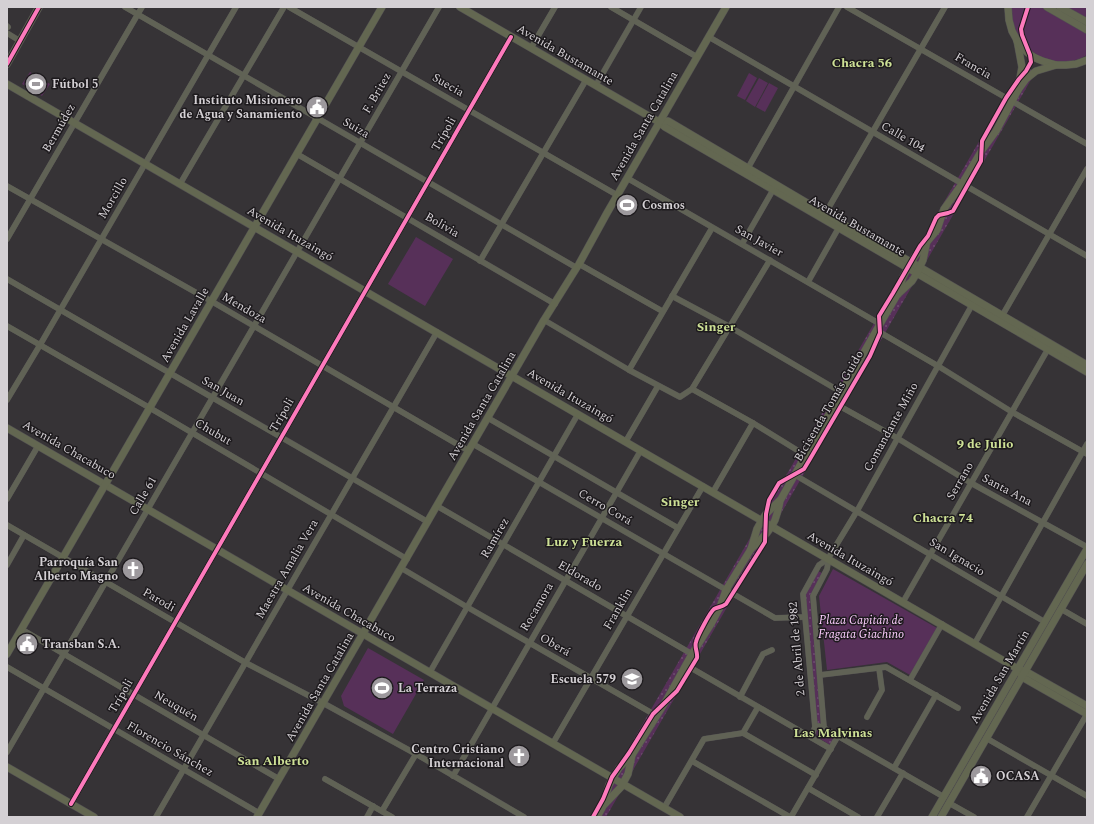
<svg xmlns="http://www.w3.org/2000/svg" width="1094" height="824" viewBox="0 0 1094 824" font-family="Spectral,serif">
<defs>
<pattern id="grass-dots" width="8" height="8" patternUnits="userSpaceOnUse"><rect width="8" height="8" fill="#573059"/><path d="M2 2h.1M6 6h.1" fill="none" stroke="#6e4d70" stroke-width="1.8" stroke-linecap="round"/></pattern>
</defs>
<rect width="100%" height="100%" fill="#363336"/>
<g fill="url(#grass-dots)">
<path d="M 1022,67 L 1036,71 L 606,817 L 590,817 L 601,799 L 612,777 Z"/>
<path d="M 818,571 L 822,573 L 810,596 L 821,723 L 817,724 L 805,595 Z"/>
<path d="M 821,728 L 835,737 L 835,742 L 830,745 L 817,737 L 816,731 Z"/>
</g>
<g fill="#573059">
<path d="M 1012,7 L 1087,7 L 1087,55 C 1052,76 1009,47 1012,7 Z"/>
<path d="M 30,72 L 50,84 L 42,96 L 22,84 Z"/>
<path d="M 749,73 L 757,78 L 745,100 L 737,96 Z"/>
<path d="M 759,78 L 768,83 L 755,107 L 746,101 Z"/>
<path d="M 769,83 L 778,88 L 765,112 L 756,107 Z"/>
<path d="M 416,237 L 453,259 L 425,306 L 388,284 Z"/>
<path d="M 833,569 L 937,628 L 910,675 L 887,662 L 827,670 L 819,596 Z"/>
<path d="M 368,648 L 424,680 L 393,734 L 344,706 L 341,696 Z"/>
</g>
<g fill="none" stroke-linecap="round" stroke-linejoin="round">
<g stroke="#525052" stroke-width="6">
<g id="minor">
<path d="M 125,7 L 577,268"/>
<path d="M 289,7 L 617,195"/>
<path d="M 611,7 L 697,57"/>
<path d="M 847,7 L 1087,144"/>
<path d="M 7,26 L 8,27"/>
<path d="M 7,33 L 20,41"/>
<path d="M 709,37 L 1087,256"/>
<path d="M 531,48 L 555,7"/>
<path d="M 596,85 L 641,7"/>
<path d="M 297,154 L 555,304"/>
<path d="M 748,168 L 839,7"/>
<path d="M 627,178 L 880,324"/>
<path d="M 180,184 L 284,7"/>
<path d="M 7,186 L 211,301 L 469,451"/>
<path d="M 825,214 L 945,7"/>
<path d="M 7,239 L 142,7"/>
<path d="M 742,244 L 773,190"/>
<path d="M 480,261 L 586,80"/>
<path d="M 579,264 L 662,311"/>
<path d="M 7,279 L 428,522"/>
<path d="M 808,282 L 838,229"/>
<path d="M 672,296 L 730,327 L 841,392"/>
<path d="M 1002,316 L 1087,169"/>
<path d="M 544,320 L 629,370 L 680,397 L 692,389 L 770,260"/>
<path d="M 7,326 L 150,408 L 407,559"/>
<path d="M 876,330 L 938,366 L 1012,412 L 1087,454"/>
<path d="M 629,370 L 712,228"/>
<path d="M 692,389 L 753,423 L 805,455"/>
<path d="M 7,400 L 40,345 L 236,7"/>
<path d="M 834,403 L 897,438 L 971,483 L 1087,547"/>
<path d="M 488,418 L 678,528"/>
<path d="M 626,441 L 658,386"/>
<path d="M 473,444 L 775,618 L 805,617"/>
<path d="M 795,475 L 1045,622"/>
<path d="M 713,492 L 753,423"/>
<path d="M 7,499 L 38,446"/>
<path d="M 437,506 L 692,654"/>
<path d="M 7,525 L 246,663 L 323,703 L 416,754 L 524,817"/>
<path d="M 7,565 L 24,535"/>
<path d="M 401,568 L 467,607 L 657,716"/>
<path d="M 903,602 L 1048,349"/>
<path d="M 1061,609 L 1087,624"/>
<path d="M 21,629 L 279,779"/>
<path d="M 975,643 L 1087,444"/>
<path d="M 686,665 L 831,749"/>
<path d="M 7,667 L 259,813"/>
<path d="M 430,672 L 578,414"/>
<path d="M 820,675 L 886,667 L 958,708"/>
<path d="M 910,680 L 942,624"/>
<path d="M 740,697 L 763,654 L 772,650"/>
<path d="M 867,717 L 882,690 L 879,668"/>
<path d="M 815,727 L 803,594 L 819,565 L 828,559"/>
<path d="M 824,728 L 813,596 L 827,569 L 829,557 L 857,511 L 972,305"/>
<path d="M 743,733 L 816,775"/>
<path d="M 811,737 L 815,727 L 819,726 L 824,728 L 944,797"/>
<path d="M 986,738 L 1087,796"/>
<path d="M 553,743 L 703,486"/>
<path d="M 7,752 L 439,7"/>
<path d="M 692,761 L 790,817"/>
<path d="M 894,768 L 936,695"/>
<path d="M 453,776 L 641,450"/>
<path d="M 325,779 L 392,817"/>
<path d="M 808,788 L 858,817"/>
<path d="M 949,803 L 974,817"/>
<path d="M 71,804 L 511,37"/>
<path d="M 664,808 L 704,739 L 743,733 L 758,707"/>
<path d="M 382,811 L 416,754"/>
<path d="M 156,817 L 437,332"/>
<path d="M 367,817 L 373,806"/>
<path d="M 791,817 L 838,736"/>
<path d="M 877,817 L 903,773"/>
<path d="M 1027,817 L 1087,714"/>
</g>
</g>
<g stroke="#525052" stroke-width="8">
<g id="major">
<path d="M 460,7 L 659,122 L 665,127 L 1087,372"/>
<path d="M 1008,7 L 1009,20 L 1012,31 L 1017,40 L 1022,67 L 1018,90"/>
<path d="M 1047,7 L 1087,30"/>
<path d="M 1060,7 L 1087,22"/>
<path d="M 1017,41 C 1029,57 1037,60 1056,65"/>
<path d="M 7,64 L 39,7"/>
<path d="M 7,84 L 1018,669 L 1025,671 L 1087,706"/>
<path d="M 659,122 L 668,121 L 841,223 L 911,262 L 1087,365"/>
<path d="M 898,294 L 903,277 L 908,268 L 915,256 L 937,230 L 944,209 L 962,184 L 982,150 L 996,131 L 1018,90 L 1026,79 L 1036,71 L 1056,65 L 1066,65 L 1076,64 L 1087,60"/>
<path d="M 7,428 L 680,817"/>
<path d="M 751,549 C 760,540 770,532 775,520 C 777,514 779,507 780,501"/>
<path d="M 7,654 L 382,7"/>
<path d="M 1020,672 L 1022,677 L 1087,714"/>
<path d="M 7,767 L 94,817"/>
<path d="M 602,807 L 621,787 L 628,774 L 632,755"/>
<path d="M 257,817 L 544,320 L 579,264 L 607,213 L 726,7"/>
<path d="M 597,817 L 602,808 L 609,785 L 613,778 L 619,768 L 632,755 L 666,701 L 692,654 L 711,624 L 720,607 L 726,590 L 751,549 L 757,529 L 762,520 L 766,514 L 781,499 L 880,324 L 897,295 L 912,281 L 917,273 L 923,260 L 927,241"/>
<path d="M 932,817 L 1087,549"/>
<path d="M 941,817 L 1087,564"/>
</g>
</g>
<use href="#minor" stroke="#606255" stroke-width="5.5"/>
<use href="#major" stroke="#636751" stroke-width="7"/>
<g stroke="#1d1a1d" stroke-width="6">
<g id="cycleway">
<path d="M 7,64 L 39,7"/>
<path d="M 71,804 L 511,37"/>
<path d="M 593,817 L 603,799 L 612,777 L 629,753 L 653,714 L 677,691 L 697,658 C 698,652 694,647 696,642 C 697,637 710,612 714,609 C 718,607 722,607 726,604 L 765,542 L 766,514 L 769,500 L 779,483 L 804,469 L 810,459 L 870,356 L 880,333 L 879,316 L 893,293 L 920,246 L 928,236 L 936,218 L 939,215 L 948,213 L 953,211 L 981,161 L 982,141 L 1006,98 L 1019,79 L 1026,71 L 1031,62 L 1030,55 L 1022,35 L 1021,29 L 1028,7"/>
</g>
</g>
<use href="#cycleway" stroke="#fd7abc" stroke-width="4"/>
</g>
<defs>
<g id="stadium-disc" transform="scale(1.15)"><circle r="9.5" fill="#9d999d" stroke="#1d1a1d"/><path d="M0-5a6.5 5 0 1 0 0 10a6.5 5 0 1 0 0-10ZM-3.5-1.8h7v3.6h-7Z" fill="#fff"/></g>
<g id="civic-disc" transform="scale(1.15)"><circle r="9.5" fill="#9d999d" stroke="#1d1a1d"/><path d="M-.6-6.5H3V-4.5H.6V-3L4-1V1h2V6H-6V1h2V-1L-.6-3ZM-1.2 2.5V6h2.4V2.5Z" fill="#fff"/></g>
<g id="church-disc" transform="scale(1.15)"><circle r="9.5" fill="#9d999d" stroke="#1d1a1d"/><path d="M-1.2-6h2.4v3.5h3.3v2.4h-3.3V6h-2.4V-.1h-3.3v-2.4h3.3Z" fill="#fff"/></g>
<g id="school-disc" transform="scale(1.15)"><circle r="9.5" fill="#9d999d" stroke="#1d1a1d"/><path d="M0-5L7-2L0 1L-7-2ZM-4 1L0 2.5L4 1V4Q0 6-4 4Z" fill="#fff"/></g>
</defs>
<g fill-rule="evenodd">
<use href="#stadium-disc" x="36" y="84"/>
<use href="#civic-disc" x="317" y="107"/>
<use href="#stadium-disc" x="627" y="205"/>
<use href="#church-disc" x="133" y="569"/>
<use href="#civic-disc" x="27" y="644"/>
<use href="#school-disc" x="632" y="679"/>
<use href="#stadium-disc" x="382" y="688"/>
<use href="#church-disc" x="519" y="756"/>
<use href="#civic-disc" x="981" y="776"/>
</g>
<g text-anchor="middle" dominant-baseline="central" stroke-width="3" stroke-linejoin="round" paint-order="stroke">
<g font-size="12" fill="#d4d0d4" stroke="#1d1a1d">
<text transform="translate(565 55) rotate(30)">Avenida Bustamante</text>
<text transform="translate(973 66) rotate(30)">Francia</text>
<text transform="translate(448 85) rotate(30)">Suecia</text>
<text transform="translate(377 93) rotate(-60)">F. Britez</text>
<text transform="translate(644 126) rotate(-60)">Avenida Santa Catalina</text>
<text transform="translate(59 128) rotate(-60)">Bermúdez</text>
<text transform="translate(356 128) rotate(30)">Suiza</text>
<text transform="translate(444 134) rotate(-60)">Trípoli</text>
<text transform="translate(903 137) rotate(30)">Calle 104</text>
<text transform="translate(113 198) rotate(-60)">Morcillo</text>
<text transform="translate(442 225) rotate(30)">Bolivia</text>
<text transform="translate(857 226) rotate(30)">Avenida Bustamante</text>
<text transform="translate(290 234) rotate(30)">Avenida Ituzaingó</text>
<text transform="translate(759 241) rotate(29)">San Javier</text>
<text transform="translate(244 308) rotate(30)">Mendoza</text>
<text transform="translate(185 325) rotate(-60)">Avenida Lavalle</text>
<text transform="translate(223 391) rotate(30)">San Juan</text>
<text transform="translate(570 396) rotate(30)">Avenida Ituzaingó</text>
<text transform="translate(482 406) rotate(-60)">Avenida Santa Catalina</text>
<text transform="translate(829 406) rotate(-60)">Bicisenda Tomás Guido</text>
<text transform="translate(282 415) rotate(-60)">Trípoli</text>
<text transform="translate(891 427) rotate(-61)">Comandante Miño</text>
<text transform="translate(213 432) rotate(30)">Chubut</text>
<text transform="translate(69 450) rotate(30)">Avenida Chacabuco</text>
<text transform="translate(960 481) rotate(-60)">Serrano</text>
<text transform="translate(1007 490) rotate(28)">Santa Ana</text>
<text transform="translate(143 496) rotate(-60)">Calle 61</text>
<text transform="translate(605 507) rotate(30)">Cerro Corá</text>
<text transform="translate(495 538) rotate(-60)">Ramírez</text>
<text transform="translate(957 557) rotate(31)">San Ignacio</text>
<text transform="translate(850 559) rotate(30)">Avenida Ituzaingó</text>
<text transform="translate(287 569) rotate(-60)">Maestra Amalia Vera</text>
<text transform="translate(580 576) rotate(30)">Eldorado</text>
<text transform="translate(159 600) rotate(30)">Parodi</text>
<text transform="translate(537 607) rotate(-60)">Rocamora</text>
<text transform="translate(618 609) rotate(-60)">Franklin</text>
<text transform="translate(349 613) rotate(30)">Avenida Chacabuco</text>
<text transform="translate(555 645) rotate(30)">Oberá</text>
<text transform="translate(797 649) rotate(-95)">2 de Abril de 1982</text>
<text transform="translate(1000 677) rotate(-60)">Avenida San Martín</text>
<text transform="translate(320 687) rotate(-60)">Avenida Santa Catalina</text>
<text transform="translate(121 696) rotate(-60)">Trípoli</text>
<text transform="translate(176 706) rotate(30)">Neuquén</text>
<text transform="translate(170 749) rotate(30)">Florencio Sánchez</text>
</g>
<g font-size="12" font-weight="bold" fill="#d4d0d4" stroke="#1d1a1d" text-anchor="start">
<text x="52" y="84">Fútbol 5</text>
<text x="302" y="100" text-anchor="end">Instituto Misionero<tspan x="302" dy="14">de Agua y Sanamiento</tspan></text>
<text x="642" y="205">Cosmos</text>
<text x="118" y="562" text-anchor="end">Parroquía San<tspan x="118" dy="14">Alberto Magno</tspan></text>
<text x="42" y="644">Transban S.A.</text>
<text x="616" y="679" text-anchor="end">Escuela 579</text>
<text x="398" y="688">La Terraza</text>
<text x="504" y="749" text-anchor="end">Centro Cristiano<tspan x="504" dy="14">Internacional</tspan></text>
<text x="996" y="776">OCASA</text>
</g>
<g font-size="12" font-style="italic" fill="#fccdfe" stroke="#1d1a1d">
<text x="861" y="620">Plaza Capitán de<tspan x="861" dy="14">Fragata Giachino</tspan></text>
</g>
<g font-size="13" font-weight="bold" fill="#cee196" stroke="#1d1a1d">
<text x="862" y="63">Chacra 56</text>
<text x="716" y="327">Singer</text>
<text x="985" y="444">9 de Julio</text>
<text x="680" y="502">Singer</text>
<text x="943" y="518">Chacra 74</text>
<text x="584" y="542">Luz y Fuerza</text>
<text x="833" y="733">Las Malvinas</text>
<text x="273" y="761">San Alberto</text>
</g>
</g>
<rect width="1094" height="824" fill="none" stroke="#d4d0d4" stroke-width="16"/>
</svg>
